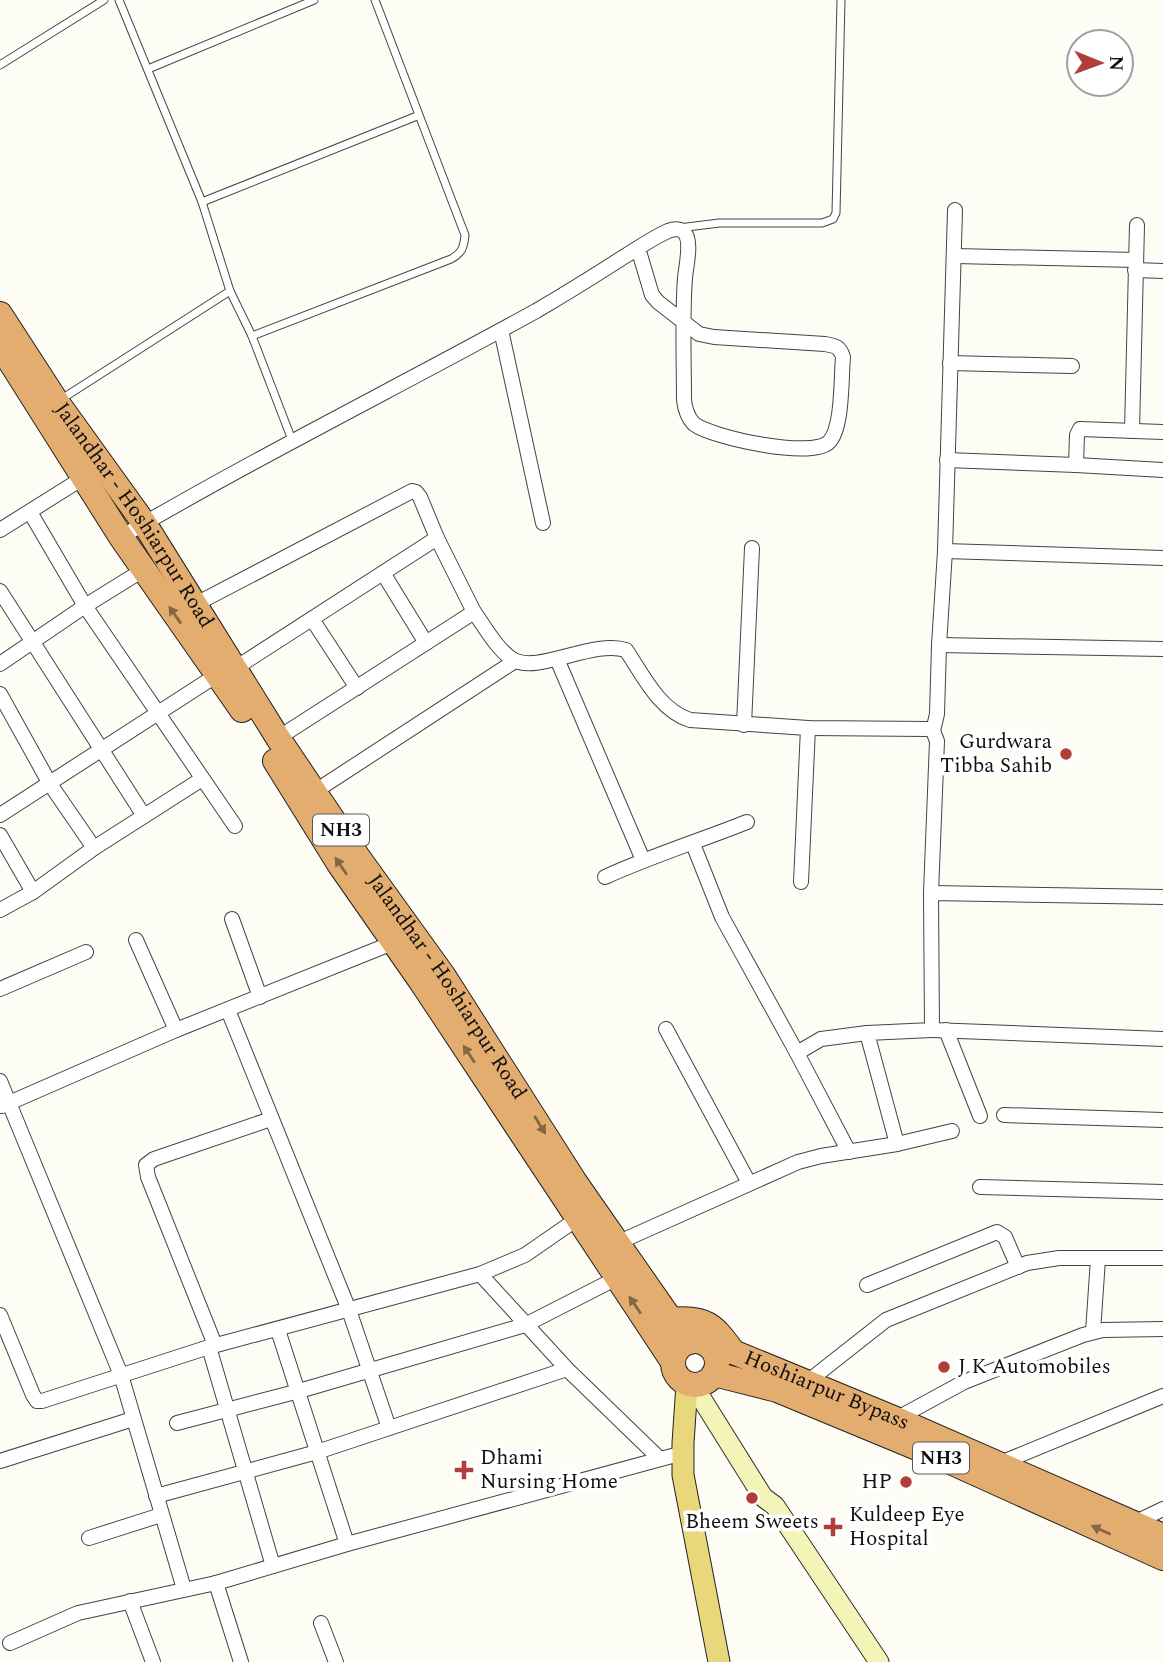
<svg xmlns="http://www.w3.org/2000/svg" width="1163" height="1662" viewBox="0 0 1163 1662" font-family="Spectral,serif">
<rect width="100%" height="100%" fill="#fefdf5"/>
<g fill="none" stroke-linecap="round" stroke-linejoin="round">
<g stroke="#434343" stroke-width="9">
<g id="lane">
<path d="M 119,0 L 202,202 L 230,291 L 252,336 L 292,440"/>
<path d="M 0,65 L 104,0"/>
<path d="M 148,69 L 314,0"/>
<path d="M 202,202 L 417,116"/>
<path d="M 679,228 L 719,223 L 822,223 L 833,219 L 836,213 L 841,0"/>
<path d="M 252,336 L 451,259 C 462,253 464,247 465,235 L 375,0"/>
<path d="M 60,400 L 230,291"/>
</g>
</g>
<g stroke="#434343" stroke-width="16">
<g id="street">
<path d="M 955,256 L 1136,260"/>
<path d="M 1135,270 L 1163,271"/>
<path d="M 501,330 L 543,523"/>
<path d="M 950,363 L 1072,366"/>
<path d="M 1132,431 L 1137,225"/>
<path d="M 1163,432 L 1080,429 L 1077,435 L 1076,465 L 1163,470"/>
<path d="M 947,460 L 1076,465"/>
<path d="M 30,512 L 85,606 L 235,826"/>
<path d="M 0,530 L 83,478"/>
<path d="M 121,537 C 257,457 398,387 536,311 C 565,294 594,276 622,258 C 637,249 652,238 668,231 C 673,229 678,228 683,231 C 693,239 686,266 685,278 C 682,318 684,359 684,400 C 685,409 687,417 694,424 C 713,438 812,459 829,442 C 843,428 841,377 843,357 C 840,347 836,346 825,344 L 714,337 L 699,334 L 658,302 L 652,295 L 638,248"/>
<path d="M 945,551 L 1163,558"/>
<path d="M 383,573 L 426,643"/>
<path d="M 0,591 L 144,816"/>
<path d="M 194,605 L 412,491 L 416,492 L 420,497 L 437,538 L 474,612"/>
<path d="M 312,619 L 357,688"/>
<path d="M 939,645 L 1163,649"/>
<path d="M 557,659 L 643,860"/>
<path d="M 0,664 L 85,606 L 143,570"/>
<path d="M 234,669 L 437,538"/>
<path d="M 0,694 L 50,784 L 94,848"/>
<path d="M 744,725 L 752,548"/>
<path d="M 933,731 L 937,714 L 939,645 L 945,551 L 955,210"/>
<path d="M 278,738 L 474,612 C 485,627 496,648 512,659 C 537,675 593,639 626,650 C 643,675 659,710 690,720 L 808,728 L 929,729 L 933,731 L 937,741 L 931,893"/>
<path d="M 311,794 L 515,661"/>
<path d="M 0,815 L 217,675"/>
<path d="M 0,835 L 33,892"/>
<path d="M 693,844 L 722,917 L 797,1053 L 849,1152"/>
<path d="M 605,877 C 651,856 699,841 747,822"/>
<path d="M 801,882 L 808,728"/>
<path d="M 0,910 L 33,892 L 94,848 L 202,779"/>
<path d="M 232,919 L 260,997"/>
<path d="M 136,940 L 176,1030"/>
<path d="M 0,989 L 86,952"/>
<path d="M 228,1010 L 349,1310 L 389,1428"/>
<path d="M 666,1029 L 749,1183"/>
<path d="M 932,1030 L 1163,1039"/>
<path d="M 946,1030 L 980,1116"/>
<path d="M 797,1053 L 821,1039 L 867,1033"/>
<path d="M 0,1081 L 121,1375 L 184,1589"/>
<path d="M 2,1106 L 176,1030 L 395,942"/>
<path d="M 1004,1115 L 1163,1120"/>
<path d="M 897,1144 L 952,1131"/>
<path d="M 980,1187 L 1163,1192"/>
<path d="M 617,1243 L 798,1162 L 821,1156 L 897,1144 L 867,1033 L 932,1030 L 931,893 L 1163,897"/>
<path d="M 480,1274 L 567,1369 L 660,1459"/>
<path d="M 867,1285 L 997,1232 L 1005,1237 L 1018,1267"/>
<path d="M 0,1315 L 33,1395 L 37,1401 L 42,1401 L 209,1347 L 480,1274 L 525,1255 L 577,1219"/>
<path d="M 278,1330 L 347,1544"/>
<path d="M 1093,1332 L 1098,1259"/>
<path d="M 215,1345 L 148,1177 L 146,1165 L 154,1159 L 271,1119"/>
<path d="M 209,1347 L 273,1566"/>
<path d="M 806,1383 L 886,1320 L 1027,1263 L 1059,1258 L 1163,1258"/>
<path d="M 896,1419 L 964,1382 L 1083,1335 L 1103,1330 L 1163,1329"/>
<path d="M 177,1423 L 299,1391 L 525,1325 L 617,1278"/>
<path d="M 0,1461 L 133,1419"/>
<path d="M 998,1464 L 1163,1396"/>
<path d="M 156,1496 L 317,1452 L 567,1369"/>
<path d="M 1134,1523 L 1163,1509"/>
<path d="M 89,1538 L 161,1515"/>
<path d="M 216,1583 L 241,1662"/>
<path d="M 130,1601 L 153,1662"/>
<path d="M 321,1623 L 336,1662"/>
<path d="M 10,1643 L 78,1613 L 216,1583 L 347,1544 L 683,1453"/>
</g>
</g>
<g stroke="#323232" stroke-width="21">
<path id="secondary" d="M 693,1385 L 763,1497 L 775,1506 L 879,1662"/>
</g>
<g stroke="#212121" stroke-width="23">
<path id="primary" d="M 687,1384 L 683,1443 L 683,1475 L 719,1662"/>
</g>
<g stroke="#212121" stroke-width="26">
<g id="highway">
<path id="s1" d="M 0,314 L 57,402 L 144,523 L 278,738 L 358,857 L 443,975 L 575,1182 L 669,1317 L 690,1342"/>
<path d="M 1,347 L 121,537 L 242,710"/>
<path d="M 275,761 L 339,864 L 422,983 L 673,1362"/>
<path d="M 671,1320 C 705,1316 714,1325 733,1352"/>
<circle cx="695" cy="1363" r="22"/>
<path id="s2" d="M 709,1346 L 733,1352 L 896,1419 L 1163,1536"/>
<path d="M 714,1374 L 777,1390 L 946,1460 L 1163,1558"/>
</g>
</g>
<use href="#lane" stroke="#fff" stroke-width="7"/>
<use href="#street" stroke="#fff" stroke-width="14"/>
<use href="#secondary" stroke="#f5f4b8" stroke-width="19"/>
<use href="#primary" stroke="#e8d77b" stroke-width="21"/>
<use href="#highway" stroke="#e2ad6e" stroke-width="24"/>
</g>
<defs><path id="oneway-solid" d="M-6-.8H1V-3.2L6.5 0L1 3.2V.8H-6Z" transform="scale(1.75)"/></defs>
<g fill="#846644">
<use href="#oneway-solid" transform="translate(175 615) rotate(-125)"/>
<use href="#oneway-solid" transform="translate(341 866) rotate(-124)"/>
<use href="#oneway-solid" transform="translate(469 1054) rotate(-123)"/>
<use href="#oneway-solid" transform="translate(540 1125) rotate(58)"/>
<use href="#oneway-solid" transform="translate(635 1305) rotate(-124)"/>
<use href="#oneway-solid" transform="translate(1101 1530) rotate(-156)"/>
</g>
<g fill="#b03d39" stroke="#fff" stroke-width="2.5">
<circle cx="1066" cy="754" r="7"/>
<circle cx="944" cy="1367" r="7"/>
<path d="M460.5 1459.5h7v7h7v7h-7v7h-7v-7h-7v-7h7z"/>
<circle cx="906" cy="1482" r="7"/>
<circle cx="752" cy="1498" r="7"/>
<path d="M829.5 1516.5h7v7h7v7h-7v7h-7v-7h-7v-7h7z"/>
</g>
<g text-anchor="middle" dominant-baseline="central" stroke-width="7" stroke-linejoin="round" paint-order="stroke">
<g fill="#fff" stroke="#585858" stroke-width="2">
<rect x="313" y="814.5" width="56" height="31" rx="5"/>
<rect x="913" y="1442.5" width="56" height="31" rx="5"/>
</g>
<g font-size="19" font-weight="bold" fill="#101010">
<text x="341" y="830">NH3</text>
<text x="941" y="1458">NH3</text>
</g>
<g font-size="21" fill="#101010" stroke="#fff">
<text stroke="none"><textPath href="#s1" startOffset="242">Jalandhar - Hoshiarpur Road</textPath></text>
<text stroke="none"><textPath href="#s1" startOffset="808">Jalandhar - Hoshiarpur Road</textPath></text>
<text stroke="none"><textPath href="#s2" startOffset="126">Hoshiarpur Bypass</textPath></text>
</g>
<g font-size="21" fill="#101010" stroke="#fff" text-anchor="start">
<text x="1052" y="742" text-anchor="end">Gurdwara<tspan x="1052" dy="24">Tibba Sahib</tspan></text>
<text x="958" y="1367">J K Automobiles</text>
<text x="480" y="1458">Dhami<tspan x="480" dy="24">Nursing Home</tspan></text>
<text x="892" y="1482" text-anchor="end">HP</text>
<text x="849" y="1515">Kuldeep Eye<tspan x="849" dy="24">Hospital</tspan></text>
<text x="752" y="1522" text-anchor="middle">Bheem Sweets</text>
</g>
</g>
<g transform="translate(1100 63) rotate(91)"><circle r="33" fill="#ffffff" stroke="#9f9f9f" stroke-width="2"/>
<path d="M0-5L12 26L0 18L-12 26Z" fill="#b03d39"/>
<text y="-10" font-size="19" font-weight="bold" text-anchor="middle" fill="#101010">N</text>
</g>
</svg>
